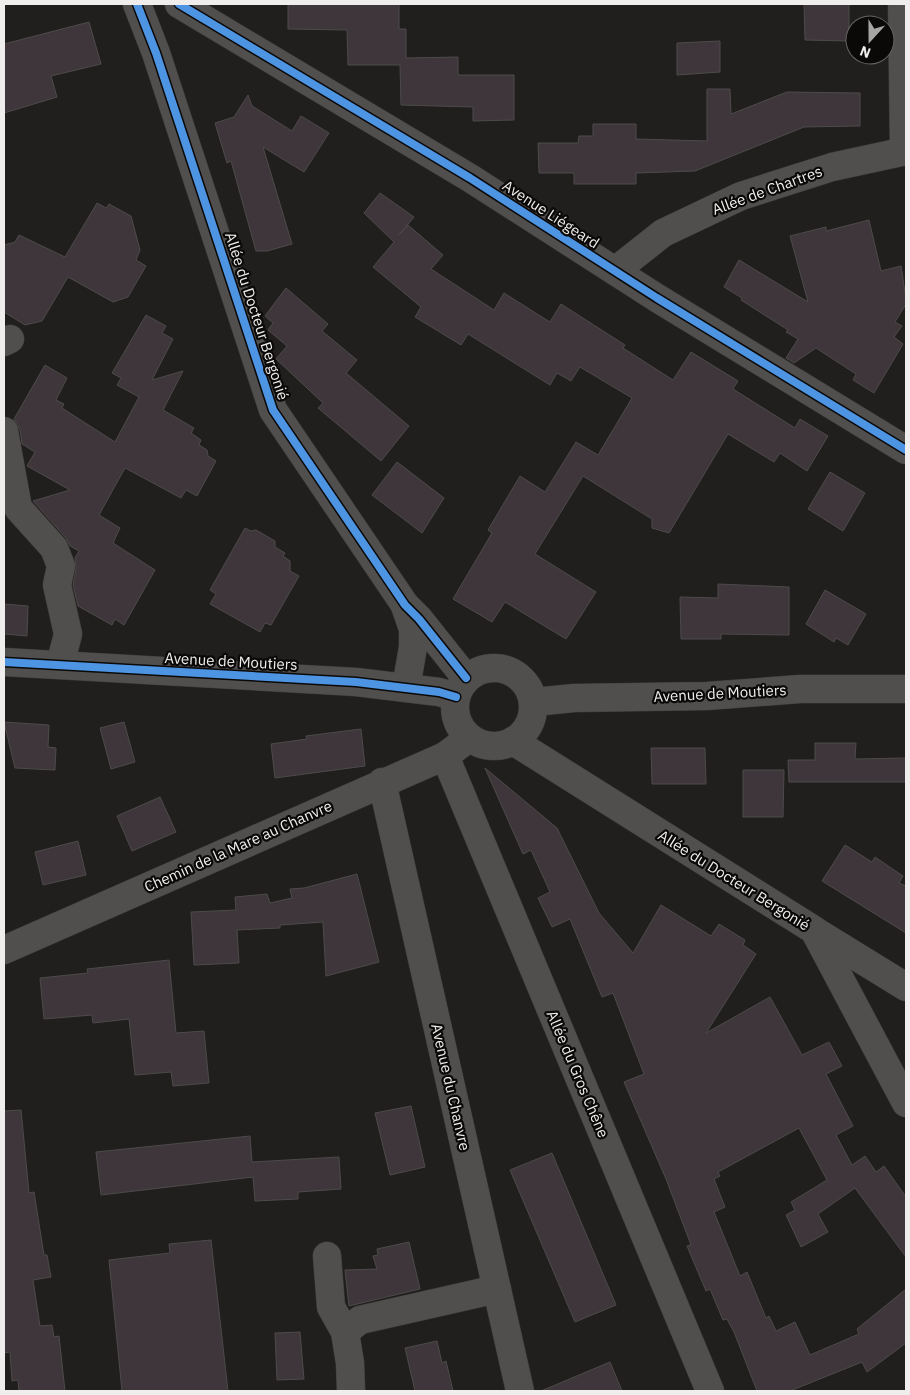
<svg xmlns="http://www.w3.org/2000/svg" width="910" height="1395" viewBox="0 0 910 1395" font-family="'IBM Plex Sans',sans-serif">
<rect width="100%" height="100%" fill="#211f1e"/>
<g fill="#3e363b" stroke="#4d4b4a">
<path d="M 288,4 L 399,4 L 399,29 L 406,29 L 406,58 L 458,57 L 458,75 L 514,75 L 514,120 L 473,121 L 473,107 L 401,105 L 400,65 L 348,65 L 347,30 L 288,29 Z"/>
<path d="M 804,4 L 849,4 L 849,41 L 805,40 Z"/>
<path d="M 89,22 L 101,64 L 51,76 L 57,97 L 4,113 L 4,44 Z"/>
<path d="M 720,41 L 720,72 L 677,75 L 677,43 Z"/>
<path d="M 707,89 L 730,89 L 731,114 L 787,92 L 860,93 L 860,126 L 804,127 L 695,171 L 636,173 L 636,184 L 574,184 L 574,173 L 539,173 L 538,143 L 578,143 L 579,136 L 593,136 L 593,124 L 636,124 L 636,139 L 707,141 Z"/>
<path d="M 248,95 L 252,106 L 292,131 L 301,116 L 329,133 L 304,172 L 263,147 L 292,244 L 267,251 L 256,251 L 231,161 L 227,163 L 215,123 L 234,117 Z"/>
<path d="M 380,193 L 414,217 L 399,235 L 408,225 L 443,255 L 431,269 L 494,310 L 504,293 L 550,322 L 561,304 L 625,345 L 623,348 L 673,380 L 691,352 L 738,381 L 733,389 L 795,428 L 800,419 L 828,436 L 807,471 L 780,453 L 774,462 L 728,434 L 669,533 L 652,528 L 652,519 L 583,476 L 535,554 L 596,592 L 566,639 L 505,602 L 492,622 L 453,599 L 492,533 L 488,530 L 520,476 L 545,492 L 576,442 L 598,455 L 632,398 L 580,367 L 571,381 L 557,373 L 550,385 L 468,334 L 461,345 L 415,317 L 421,307 L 373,267 L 394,242 L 364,213 Z"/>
<path d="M 97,203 L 106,208 L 109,204 L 131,216 L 140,250 L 136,260 L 146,266 L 128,297 L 113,302 L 68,277 L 42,321 L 25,325 L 4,312 L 4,245 L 15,242 L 19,235 L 65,257 Z"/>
<path d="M 869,220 L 881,271 L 901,266 L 906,299 L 906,304 L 895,322 L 902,326 L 894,337 L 903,344 L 874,393 L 853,380 L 856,374 L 816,348 L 794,363 L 786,358 L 798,339 L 786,332 L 788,330 L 741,300 L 742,298 L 724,287 L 739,260 L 808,302 L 790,236 L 826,227 L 826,231 Z"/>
<path d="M 286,288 L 328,324 L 322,331 L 357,360 L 346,373 L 409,426 L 381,461 L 318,408 L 323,403 L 276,359 L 287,346 L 268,330 L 273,323 L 265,316 Z"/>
<path d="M 146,315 L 166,326 L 162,333 L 173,339 L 152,380 L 183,371 L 163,410 L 194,428 L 191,433 L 201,440 L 199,445 L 207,450 L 208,456 L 216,461 L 197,496 L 186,490 L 181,498 L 125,468 L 99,515 L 120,528 L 113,543 L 155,570 L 124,625 L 115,619 L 112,625 L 78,606 L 73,585 L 76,569 L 75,558 L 79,551 L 70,546 L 66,538 L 33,501 L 70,490 L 27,466 L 35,452 L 22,444 L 20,430 L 14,419 L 45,365 L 67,378 L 56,400 L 64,404 L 62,408 L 115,442 L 139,397 L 117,385 L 121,378 L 112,373 Z"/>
<path d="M 397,462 L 444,498 L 422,533 L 372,495 Z"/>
<path d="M 830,472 L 865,493 L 843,531 L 808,509 Z"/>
<path d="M 245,528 L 251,531 L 256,530 L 275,541 L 275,547 L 285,553 L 283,556 L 290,561 L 290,571 L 299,576 L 271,625 L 265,623 L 260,632 L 210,604 L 216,594 L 210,590 Z"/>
<path d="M 718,584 L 789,587 L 789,635 L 721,634 L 721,639 L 681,639 L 680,597 L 718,598 Z"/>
<path d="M 825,590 L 866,614 L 848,645 L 836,638 L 834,642 L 806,624 Z"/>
<path d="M 4,604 L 28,606 L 27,636 L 4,634 Z"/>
<path d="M 4,722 L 49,725 L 48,747 L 56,748 L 55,770 L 15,768 Z"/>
<path d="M 124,722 L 135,762 L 111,769 L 100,728 Z"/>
<path d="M 361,729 L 365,766 L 275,778 L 271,744 L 307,739 L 306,736 Z"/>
<path d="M 815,743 L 856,743 L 855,759 L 906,758 L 906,782 L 789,782 L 788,760 L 815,760 Z"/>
<path d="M 651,748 L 705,748 L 706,784 L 652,784 Z"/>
<path d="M 485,768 L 557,828 L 599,913 L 633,953 L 661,905 L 711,936 L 719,924 L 745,940 L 743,945 L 756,954 L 706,1033 L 770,997 L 802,1055 L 829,1042 L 842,1066 L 826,1074 L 853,1126 L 836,1135 L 852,1165 L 865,1156 L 876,1172 L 884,1166 L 906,1197 L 906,1257 L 855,1188 L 818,1214 L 828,1232 L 801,1247 L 786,1215 L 795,1210 L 791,1202 L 827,1180 L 799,1128 L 718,1172 L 720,1176 L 714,1179 L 725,1207 L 714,1212 L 740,1276 L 747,1272 L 766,1318 L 769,1316 L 776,1331 L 795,1322 L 810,1355 L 859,1334 L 857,1329 L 906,1289 L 906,1343 L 867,1372 L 862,1362 L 790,1391 L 757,1391 L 734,1332 L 727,1319 L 723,1320 L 710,1289 L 706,1291 L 687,1246 L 691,1245 L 666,1179 L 624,1082 L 644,1074 L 613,993 L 602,997 L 570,919 L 552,927 L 538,898 L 550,892 L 531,850 L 523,854 Z"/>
<path d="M 743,770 L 784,770 L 783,817 L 743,817 Z"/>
<path d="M 160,797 L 176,832 L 132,851 L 117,816 Z"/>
<path d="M 78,841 L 86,875 L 43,885 L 35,852 Z"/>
<path d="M 845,845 L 872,862 L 875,857 L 903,876 L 899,883 L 906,886 L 906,933 L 822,881 Z"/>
<path d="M 357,874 L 379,962 L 326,976 L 323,922 L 280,925 L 280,928 L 237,930 L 239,963 L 194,965 L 191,912 L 236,910 L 235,897 L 267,894 L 270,903 L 292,898 L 290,889 L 304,888 Z"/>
<path d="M 169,960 L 176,1033 L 204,1031 L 209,1083 L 173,1086 L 171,1072 L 135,1075 L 129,1019 L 93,1023 L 92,1015 L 44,1019 L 40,978 L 88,973 L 87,969 Z"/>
<path d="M 411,1106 L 425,1167 L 390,1175 L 375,1113 Z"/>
<path d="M 21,1110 L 29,1193 L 34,1192 L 44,1255 L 47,1255 L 51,1277 L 33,1280 L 40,1326 L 52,1325 L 54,1337 L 59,1336 L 65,1391 L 19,1391 L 18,1380 L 12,1381 L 10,1352 L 4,1353 L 4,1111 Z"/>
<path d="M 250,1136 L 252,1162 L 339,1157 L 341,1189 L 298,1192 L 298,1199 L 255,1201 L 253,1177 L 101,1195 L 96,1152 Z"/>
<path d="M 552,1153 L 616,1305 L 575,1322 L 510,1170 Z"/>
<path d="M 211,1240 L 228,1391 L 122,1391 L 109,1260 L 170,1253 L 169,1244 Z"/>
<path d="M 409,1242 L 420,1289 L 349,1306 L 345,1270 L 377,1269 L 373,1256 L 378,1255 L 377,1249 Z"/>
<path d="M 300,1332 L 304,1379 L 277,1380 L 275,1333 Z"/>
<path d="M 437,1341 L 442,1363 L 446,1361 L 453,1391 L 415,1391 L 405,1348 Z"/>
<path d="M 610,1362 L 622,1391 L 541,1391 Z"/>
</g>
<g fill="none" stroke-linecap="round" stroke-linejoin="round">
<g stroke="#3c3a39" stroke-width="29">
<g id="minor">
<path d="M 137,4 L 156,53 L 273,410 L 405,605 L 419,619 L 466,678"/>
<path d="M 179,4 L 470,178 L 657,298 L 906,450"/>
<path d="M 902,4 L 904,151"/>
<path d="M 615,271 L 663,233 L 741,196 L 832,167 L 906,151"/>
<path d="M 4,342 L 10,339"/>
<path d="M 4,431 L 18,508 L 54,548 L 61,566 L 57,585 L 68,634 L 60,665"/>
<path d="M 405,606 L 413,629 L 413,647 L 406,688"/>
<path d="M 4,662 L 356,682 L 439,692 L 456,697"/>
<circle cx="494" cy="707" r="39"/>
<path d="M 534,702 L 574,698 L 707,696 L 800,689 L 906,689"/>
<path d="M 513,741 L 814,930 L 906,1103"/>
<path d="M 445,756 L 710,1391"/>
<path d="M 382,782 L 520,1391"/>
<path d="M 815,931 L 906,987"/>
<path d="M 4,950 L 445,756 L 469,738"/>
<path d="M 327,1256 L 331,1307 L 345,1332 L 350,1363 L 351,1391"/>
<path d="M 345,1332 L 360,1320 L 497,1289"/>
</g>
</g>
<use href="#minor" stroke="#514f4e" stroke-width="28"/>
<g stroke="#0b0908" stroke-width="11">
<g id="cycleway">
<path d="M 137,4 L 156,53 L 273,410 L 405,605 L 419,619 L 466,678"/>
<path d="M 179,4 L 470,178 L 657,298 L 906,450"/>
<path d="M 4,662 L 356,682 L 439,692 L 456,697"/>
</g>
</g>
<use href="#cycleway" stroke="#4d94e3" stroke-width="8"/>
</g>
<g text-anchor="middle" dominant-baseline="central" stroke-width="4.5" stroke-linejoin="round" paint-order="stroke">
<g font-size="15" fill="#f0eeec" stroke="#0b0908">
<text transform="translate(767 190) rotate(-20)">Allée de Chartres</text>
<text transform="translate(551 214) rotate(33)">Avenue Liégeard</text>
<text transform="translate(257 316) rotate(72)">Allée du Docteur Bergonié</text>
<text transform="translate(231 661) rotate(3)">Avenue de Moutiers</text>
<text transform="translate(720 693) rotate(-3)">Avenue de Moutiers</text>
<text transform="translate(238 846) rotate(-24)">Chemin de la Mare au Chanvre</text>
<text transform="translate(734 880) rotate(32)">Allée du Docteur Bergonié</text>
<text transform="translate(578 1074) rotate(67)">Allée du Gros Chêne</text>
<text transform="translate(451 1087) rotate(77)">Avenue du Chanvre</text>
</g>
</g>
<rect width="910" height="1395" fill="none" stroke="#f0eeec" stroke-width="10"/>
<g transform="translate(870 40) rotate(201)"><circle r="24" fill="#0b0908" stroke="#676563"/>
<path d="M0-4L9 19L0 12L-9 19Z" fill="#a8a6a4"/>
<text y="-8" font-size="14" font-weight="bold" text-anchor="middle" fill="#f0eeec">N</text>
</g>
</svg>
